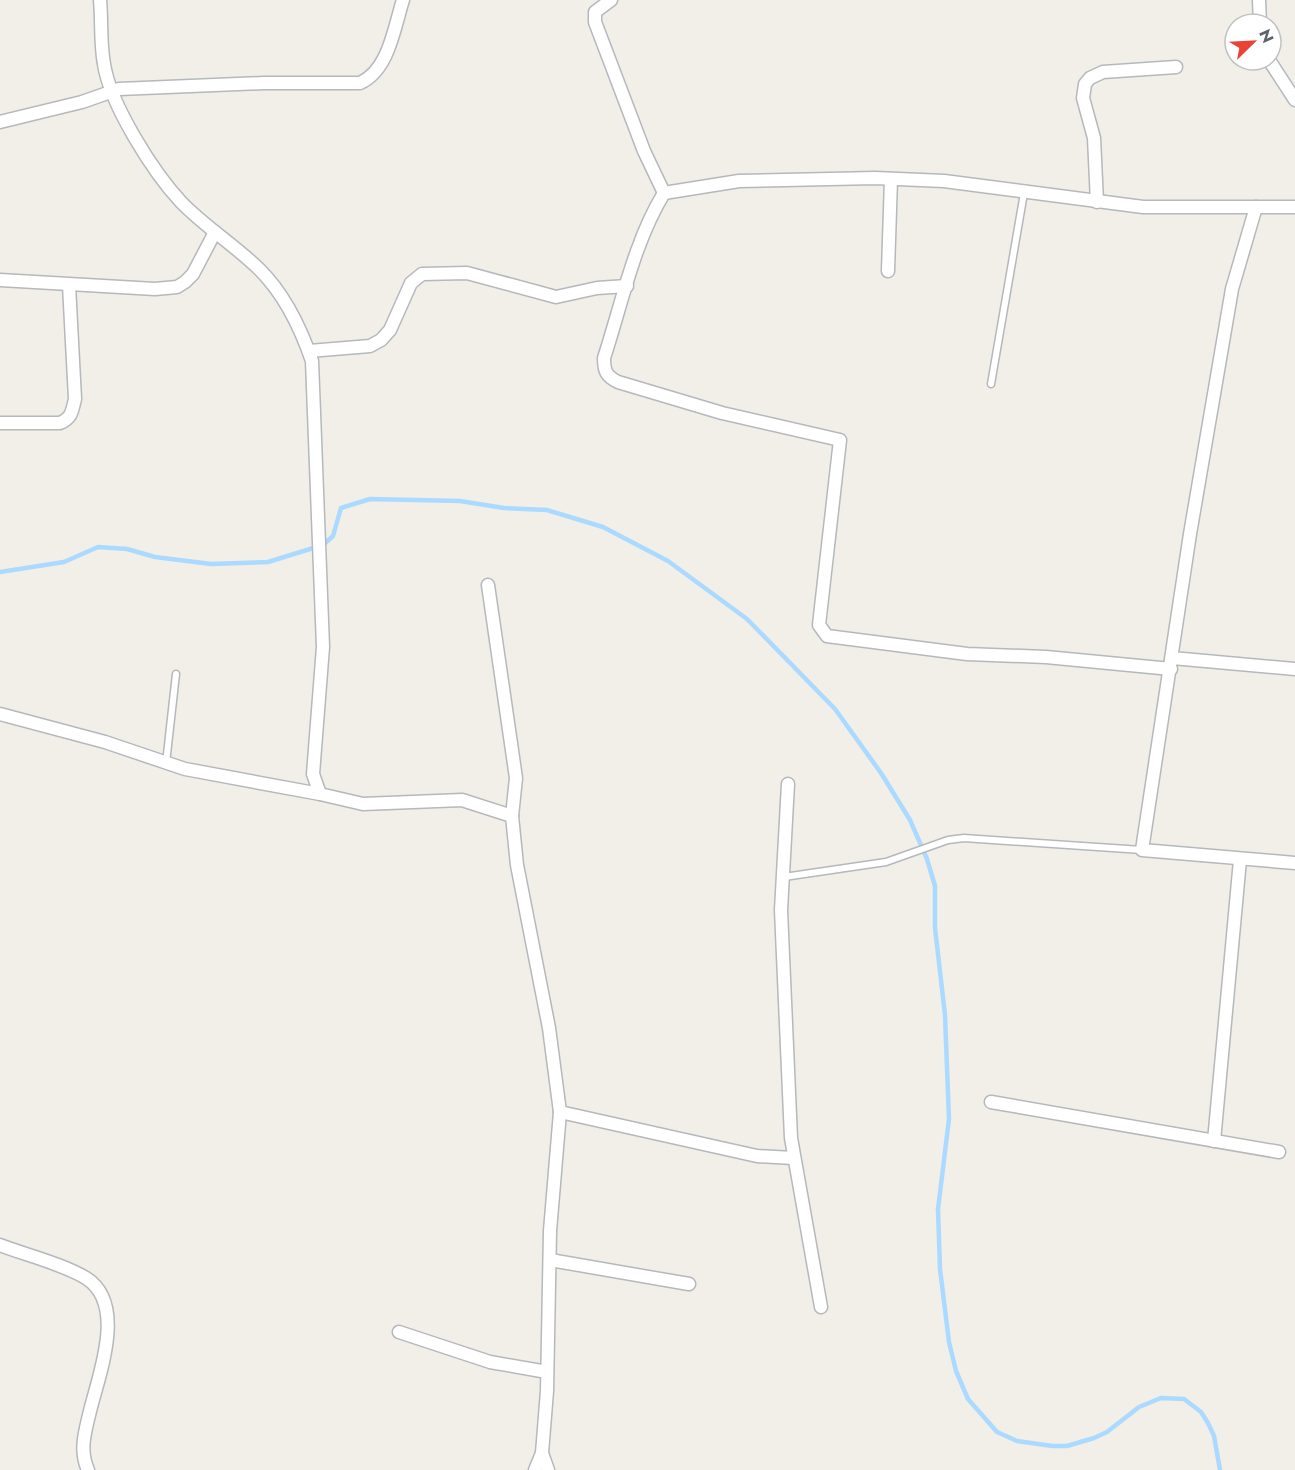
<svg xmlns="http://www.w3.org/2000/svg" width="1295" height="1470" viewBox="0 0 1295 1470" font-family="Jost,sans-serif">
<rect width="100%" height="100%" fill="#f1efe8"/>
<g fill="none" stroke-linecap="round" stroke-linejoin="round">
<path stroke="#aadaff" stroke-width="4.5" d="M 0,572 L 64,562 L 98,547 L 127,549 L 155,557 L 211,564 L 268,562 L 323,545 L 333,536 L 341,508 L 370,499 L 460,501 L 504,508 L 547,510 L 603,527 L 668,561 L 747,619 L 835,709 L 881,773 L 910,820 L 927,859 L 935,886 L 935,928 L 945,1015 L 949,1119 L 938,1209 L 940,1269 L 949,1342 L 956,1371 L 968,1399 L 997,1432 L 1017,1441 L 1052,1446 L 1067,1446 L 1094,1438 L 1107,1432 L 1139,1407 L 1161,1398 L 1184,1399 L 1201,1412 L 1208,1423 L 1214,1436 L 1220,1470"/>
<g stroke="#b5b8bc" stroke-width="9">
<g id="lane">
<path d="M 991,384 L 1024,193"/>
<path d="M 166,763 L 176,674"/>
<path d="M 784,877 L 886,862 L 948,840 L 964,838 L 1142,850"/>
</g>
</g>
<g stroke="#b5b8bc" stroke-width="15">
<g id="street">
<path d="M 100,0 C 102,21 100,43 104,64 C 110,104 153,172 181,202 C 205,227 236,246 260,270 C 284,294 301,329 312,361 L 323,647 L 313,774 L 320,794 L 363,804 L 462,800 L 512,816 L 517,865 L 549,1028 L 560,1112 L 550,1231 L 547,1391 L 542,1453 L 535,1470"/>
<path d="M 611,0 L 595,12 L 595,22 L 644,151 L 664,193"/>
<path d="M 1259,0 L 1260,24"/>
<path d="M 1269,60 L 1295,100"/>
<path d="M 0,122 L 82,102 L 119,89 L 264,83 L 360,83 C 389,70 394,28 403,0"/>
<path d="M 664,193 C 634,242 622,303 604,358 C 604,371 606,376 618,382 L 722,413 L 840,440 L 819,625 L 827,636 L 967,654 L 1046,657 L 1171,669"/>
<path d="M 664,193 L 739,181 L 875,178 L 944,181 L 1143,207 L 1295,207"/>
<path d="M 1097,202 L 1094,138 L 1083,98 L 1085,84 L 1090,78 L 1103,72 L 1176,67"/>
<path d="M 1256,207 L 1232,289 L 1190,534 L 1142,850 L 1295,863"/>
<path d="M 888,271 L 891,179"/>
<path d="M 0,280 L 155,289 L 177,287 L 185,282 L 193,274 L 215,232"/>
<path d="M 309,351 L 370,346 L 381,340 L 390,330 L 411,283 L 422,274 L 467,273 L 556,297 L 597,288 L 627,286"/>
<path d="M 0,423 L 60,423 C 72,418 72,411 75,399 L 69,285"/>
<path d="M 488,585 L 516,778 L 512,816"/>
<path d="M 1172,658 L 1295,669"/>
<path d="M 0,714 L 105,742 L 185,769 L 320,794"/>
<path d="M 788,784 L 781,910 L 791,1138 L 821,1307"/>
<path d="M 991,1102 L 1279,1152"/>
<path d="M 560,1112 L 757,1156 L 793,1158"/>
<path d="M 1214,1141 L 1240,860"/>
<path d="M 0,1245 C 26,1255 63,1264 86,1278 C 127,1304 99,1374 90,1411 C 85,1432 79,1450 88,1470"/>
<path d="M 550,1260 L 689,1284"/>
<path d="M 399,1332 L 490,1362 L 547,1372"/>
<path d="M 542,1453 L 548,1470"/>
</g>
</g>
<use href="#lane" stroke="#fff" stroke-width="6"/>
<use href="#street" stroke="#fff" stroke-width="12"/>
</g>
<g transform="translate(1253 42) rotate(66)"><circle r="28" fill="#ffffff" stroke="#bfc1c3" stroke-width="1.5"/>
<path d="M0-4.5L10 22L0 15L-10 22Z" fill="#ea4335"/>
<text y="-9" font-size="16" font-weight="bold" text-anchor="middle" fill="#5f6368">N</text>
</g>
</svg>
